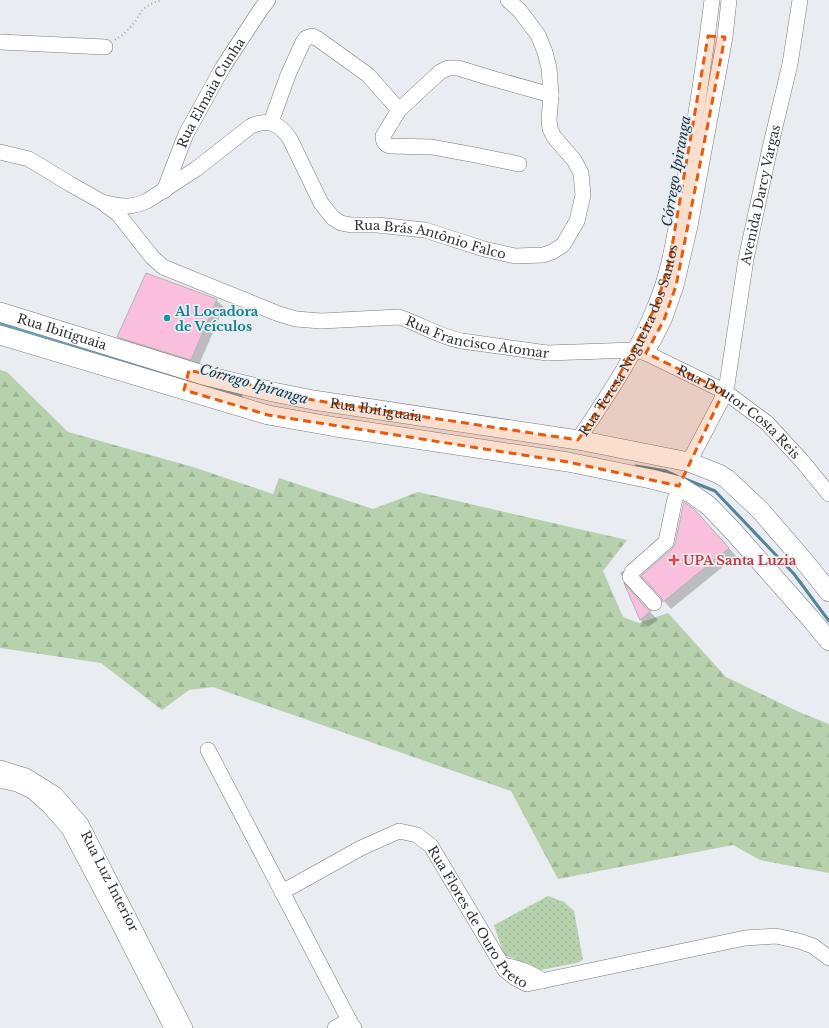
<svg xmlns="http://www.w3.org/2000/svg" width="829" height="1028" viewBox="0 0 829 1028" font-family="'Libre Baskerville',serif">
<defs>
<pattern id="grass-dots" width="8" height="8" patternUnits="userSpaceOnUse"><rect width="8" height="8" fill="#b6d1ac"/><path d="M2 2h.1M6 6h.1" fill="none" stroke="#9db495" stroke-width="1.8" stroke-linecap="round"/></pattern>
<pattern id="forest-firs" width="22" height="20" patternUnits="userSpaceOnUse"><rect width="22" height="20" fill="#b6d1ac"/><path d="M5 1l3.5 6h-7zM16 11l3.5 6h-7z" fill="#9db495"/></pattern>
</defs>
<rect width="100%" height="100%" fill="#e9ecf0"/>
<path fill="url(#grass-dots)" d="M 548,896 L 564,902 L 574,911 L 583,960 L 576,963 L 536,971 L 515,959 L 504,955 L 494,925 Z"/>
<path fill="url(#forest-firs)" d="M 0,370 L 7,372 L 68,432 L 193,467 L 273,494 L 279,478 L 373,509 L 418,492 L 627,540 L 603,571 L 623,617 L 639,623 L 668,613 L 726,677 L 799,712 L 829,724 L 829,873 L 760,860 L 733,845 L 558,879 L 511,791 L 213,687 L 189,690 L 162,710 L 101,663 L 0,648 Z"/>
<g fill="#0003">
<path d="M 216,300 L 224,307 L 198,367 L 126,344 L 118,337 Z"/>
<path d="M 695,510 L 736,556 L 671,609 L 664,601 L 673,549 Z"/>
<path d="M 623,571 L 630,579 L 629,584 L 622,577 L 620,573 Z"/>
<path d="M 627,588 L 658,620 L 648,627 L 640,620 Z"/>
</g>
<g fill="none" stroke-linecap="round" stroke-linejoin="round">
<g stroke="#548495" stroke-width="3">
<path d="M 636,466 L 666,471 L 677,476"/>
<path d="M 685,479 L 715,491 L 794,574 L 829,621"/>
</g>
<path stroke="#63a7bf" stroke-width="11" d="M 0,324 L 237,396"/>
</g>
<g fill="#fabfdd" stroke="#b7b3b5">
<path d="M 146,273 L 217,299 L 191,360 L 117,337 Z"/>
<path d="M 684,502 L 695,510 L 729,548 L 663,602 L 661,597 L 641,576 L 672,549 L 675,544 Z"/>
<path d="M 624,583 L 647,609 L 651,611 L 640,620 Z"/>
</g>
<g fill="none" stroke-linecap="round" stroke-linejoin="round">
<g stroke="#797b7f" stroke-width="16">
<g id="minor">
<path d="M 0,42 L 105,47"/>
<path d="M 271,122 L 288,75 L 303,42 L 306,38 L 312,36 L 318,39 L 368,75 L 399,110"/>
<path id="s1" d="M 0,152 L 29,159 L 70,184 L 102,202 L 118,214 L 152,257 L 163,267 L 279,314 L 296,319 L 321,321 L 399,317 C 420,324 440,337 462,341 L 547,353 L 634,350 L 646,353 L 724,391 L 767,423 L 802,461 L 829,494"/>
<path d="M 519,164 L 475,155 L 432,147 L 390,146 C 384,144 383,141 383,136 L 399,110 L 440,72 L 448,68 L 458,68 L 494,79 L 551,95"/>
<path id="s2" d="M 164,191 L 186,134 L 223,67 L 261,9 L 268,0"/>
<path id="s3" d="M 104,203 C 123,206 128,209 147,201 L 196,169 L 251,126 C 269,118 280,124 290,139 L 321,203 L 333,218 L 341,223 L 351,225 L 377,225 L 425,230 L 484,249 L 515,256 L 543,255 L 552,252 L 563,245 L 577,221 L 583,195 L 581,173 L 574,160 L 554,137 L 550,129 L 549,120 L 551,95 L 549,68 L 545,52 L 538,35 L 520,11 L 508,0"/>
<path d="M 646,353 L 655,338 L 664,320 L 676,286 L 690,226 L 725,37 L 729,0"/>
<path id="s4" d="M 578,440 C 606,398 637,353 655,306 C 670,271 675,232 682,195 C 694,130 704,65 712,0"/>
<path id="s5" d="M 689,462 L 721,401 L 727,384 L 746,259 L 770,148 L 790,64 L 800,0"/>
<path d="M 654,603 L 630,577 L 632,572 L 666,542 L 674,503 L 679,486"/>
<path d="M 208,750 L 349,1020 L 354,1028"/>
<path id="s6" d="M 0,768 L 26,776 L 55,794 L 81,824 L 185,1028"/>
<path d="M 0,780 L 17,784 L 32,791 L 50,807 L 69,829 L 117,920 L 172,1028"/>
<path id="s7" d="M 282,892 L 361,848 L 399,831 L 417,835 L 431,846 L 505,970 L 515,978 L 527,984 L 745,938 L 776,936 L 799,941 L 813,946 L 829,958"/>
<path d="M 502,965 C 519,968 528,971 543,981"/>
<path d="M 335,1028 L 349,1020"/>
</g>
</g>
<g stroke="#797b7f" stroke-width="20">
<g id="major">
<path id="s8" d="M 0,312 L 203,375 L 273,392 L 313,400 L 578,440 L 689,462 L 719,474 L 727,479 L 760,510 L 804,561 L 829,592"/>
<path d="M 0,335 L 268,415 L 336,427 L 568,462 L 651,479 L 679,486 L 695,496 L 709,506 L 733,531 L 810,618 L 829,641"/>
</g>
</g>
<path stroke="#a6a8ac" stroke-width="2" stroke-dasharray="1 3" stroke-linecap="butt" d="M 115,40 L 124,34 L 135,22 L 143,9 L 151,4 L 161,0"/>
<use href="#minor" stroke="#fff" stroke-width="15"/>
<use href="#major" stroke="#fff" stroke-width="19"/>
</g>
<path fill="#e8590c" fill-opacity="0.2" stroke="#e8590c" stroke-width="3" stroke-dasharray="8 5" stroke-linejoin="round" d="M 708,36 L 725,37 L 676,286 L 664,320 L 646,353 L 724,391 L 679,486 L 568,462 L 268,415 L 184,390 L 189,370 L 313,400 L 578,440 L 614,385 L 656,306 L 669,264 Z"/>
<circle fill="#0f9aa8" stroke="#e9ecf0" stroke-width="1.5" cx="167" cy="318" r="4"/>
<path fill="#e0444e" stroke="#e9ecf0" stroke-width="1.5" d="M672 554h4v4h4v4h-4v4h-4v-4h-4v-4h4z"/>
<g text-anchor="middle" dominant-baseline="central" stroke-width="3.5" stroke-linejoin="round" paint-order="stroke">
<g font-size="13" fill="#313234" stroke="#e9ecf0">
<text stroke="none"><textPath href="#s2" startOffset="109">Rua Elmaia Cunha</textPath></text>
<text stroke="none"><textPath href="#s5" startOffset="279">Avenida Darcy Vargas</textPath></text>
<text stroke="none"><textPath href="#s3" startOffset="409">Rua Brás Antônio Falco</textPath></text>
<text stroke="none"><textPath href="#s8" startOffset="65">Rua Ibitiguaia</textPath></text>
<text stroke="none"><textPath href="#s1" startOffset="532">Rua Francisco Atomar</textPath></text>
<text stroke="none"><textPath href="#s4" startOffset="113">Rua Teresa Nogueira dos Santos</textPath></text>
<text stroke="none"><textPath href="#s8" startOffset="389">Rua Ibitiguaia</textPath></text>
<text stroke="none"><textPath href="#s1" startOffset="814">Rua Doutor Costa Reis</textPath></text>
<text stroke="none"><textPath href="#s6" startOffset="165">Rua Luz Interior</textPath></text>
<text stroke="none"><textPath href="#s7" startOffset="254">Rua Flores de Ouro Preto</textPath></text>
</g>
<g font-size="13" font-weight="bold" fill="#0d838f" stroke="#e9ecf0" text-anchor="start">
<text x="175" y="311">Al Locadora<tspan x="175" dy="15">de Veículos</tspan></text>
</g>
<g font-size="13" font-weight="bold" fill="#be3a42" stroke="#e9ecf0" text-anchor="start">
<text x="683" y="560">UPA Santa Luzia</text>
</g>
<g font-size="14" font-style="italic" fill="#163742" stroke="#e9ecf0">
<text transform="translate(676 171) rotate(-80)">Córrego Ipiranga</text>
<text transform="translate(254 384) rotate(16)">Córrego Ipiranga</text>
</g>
</g>
</svg>
